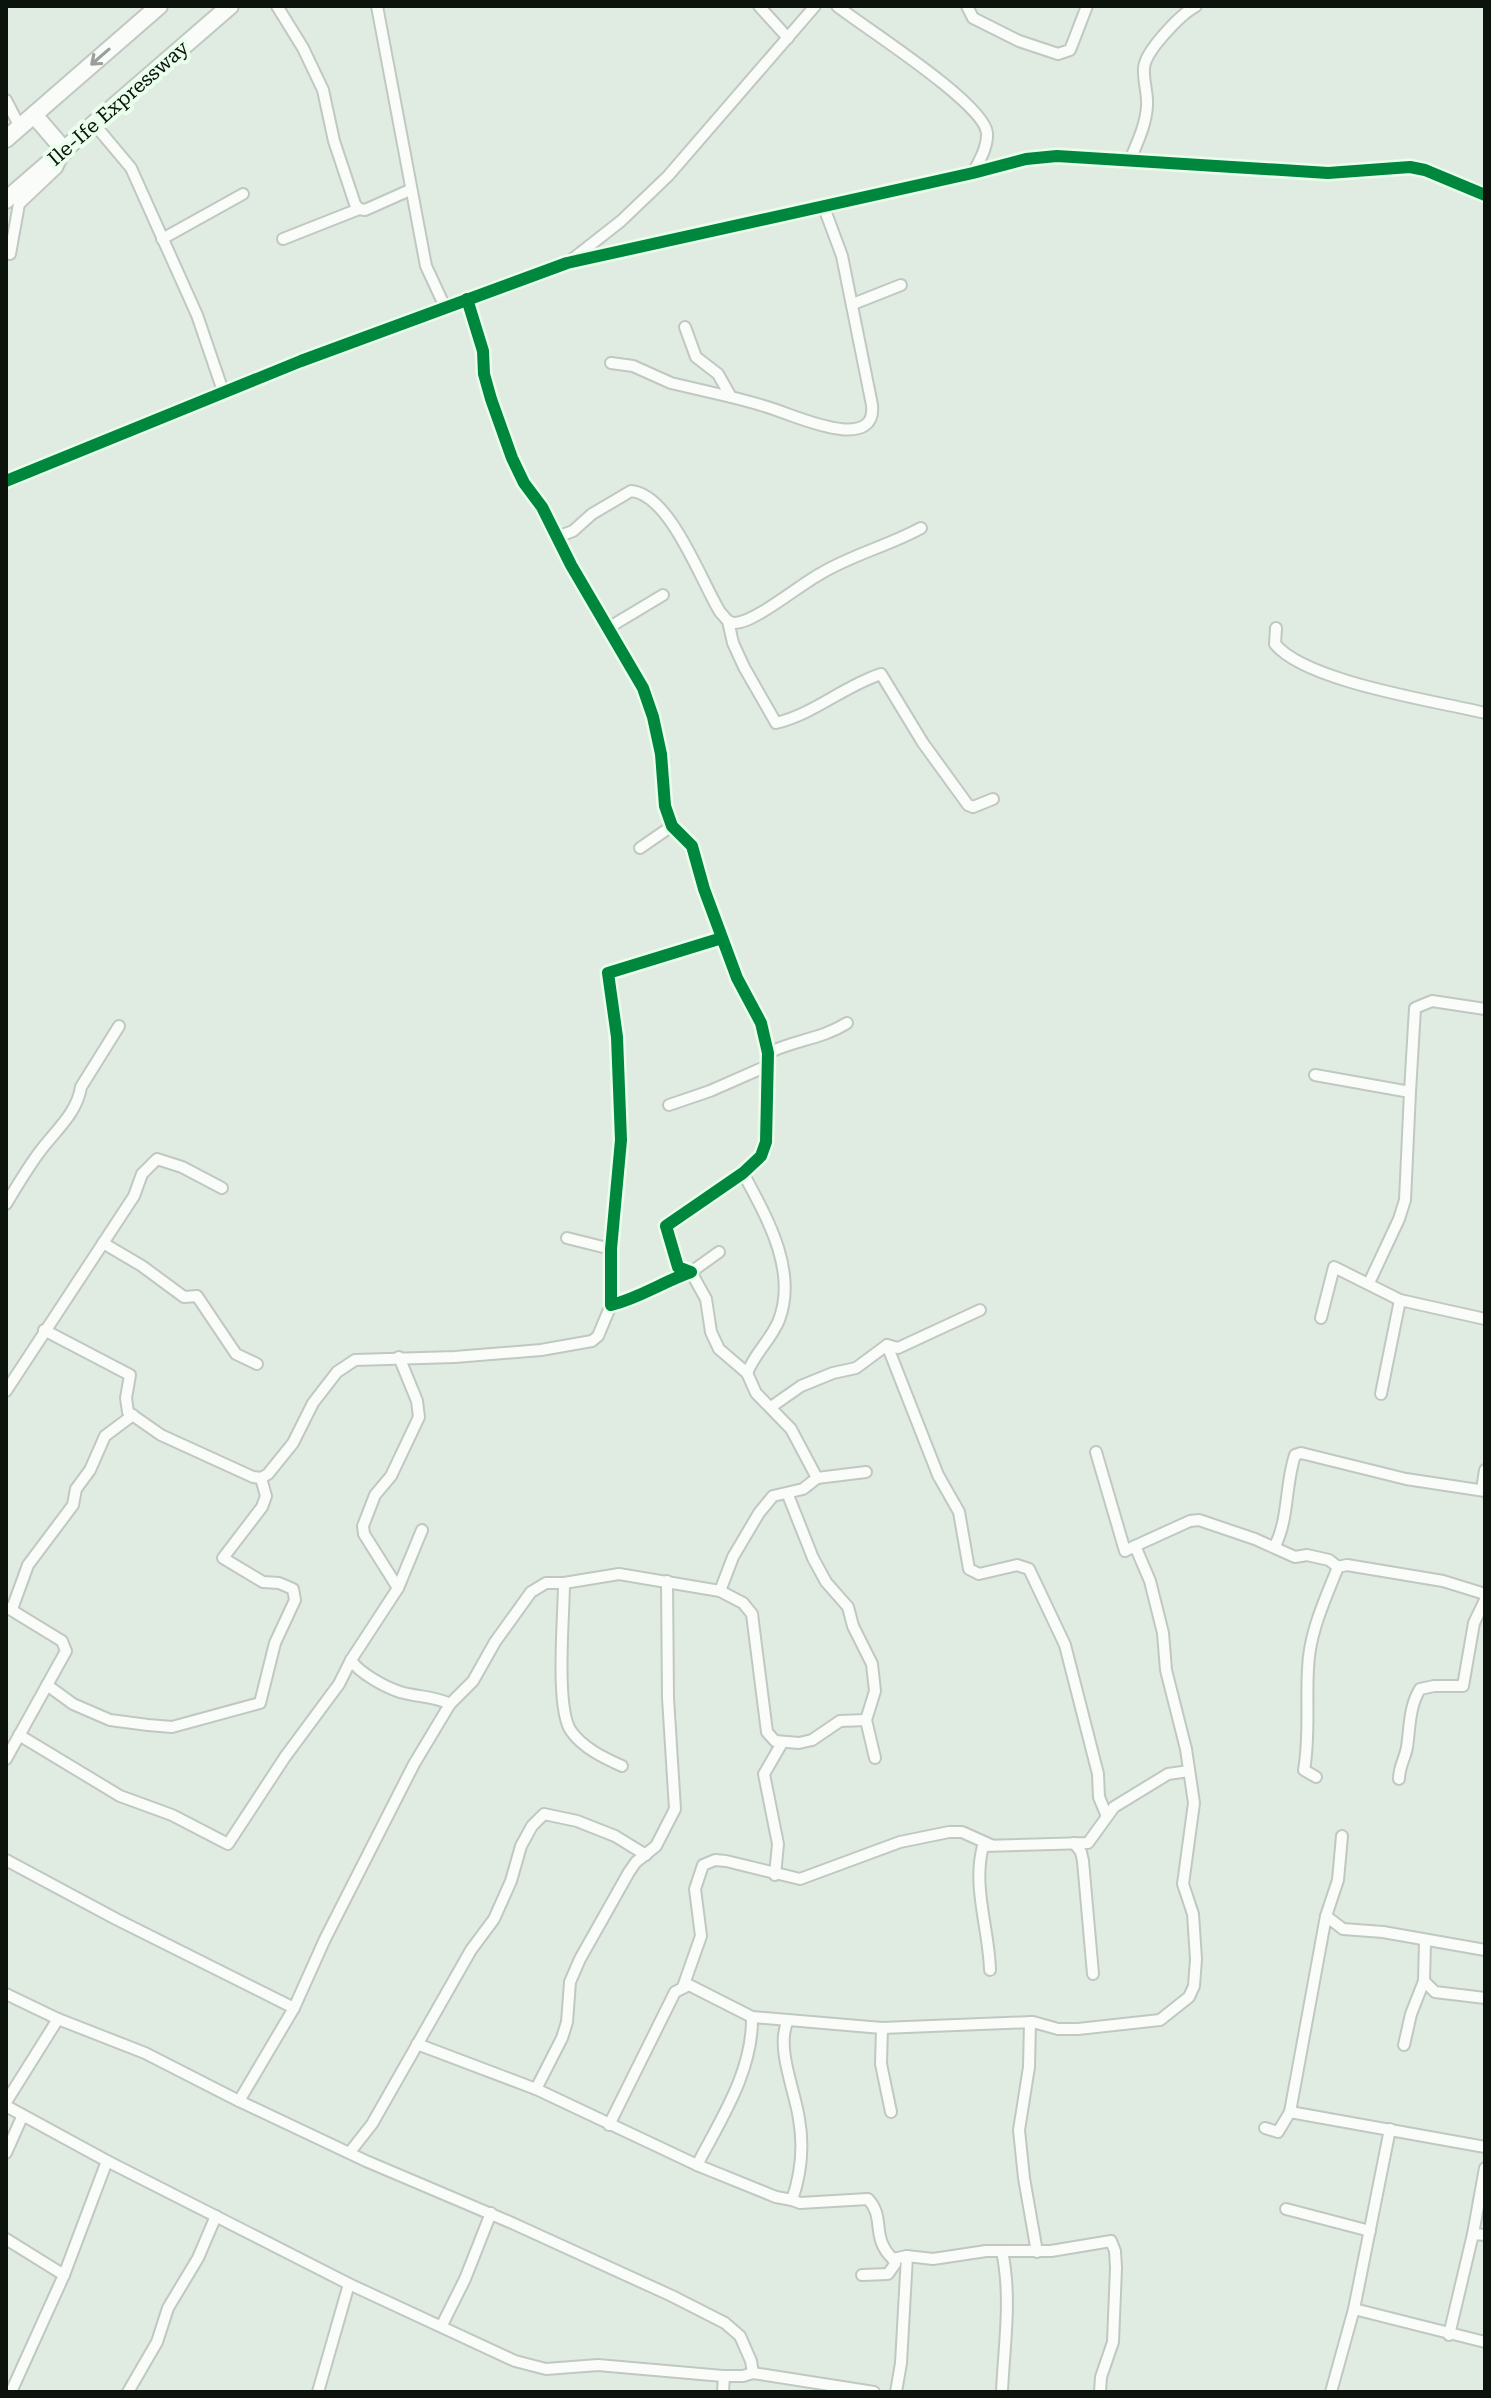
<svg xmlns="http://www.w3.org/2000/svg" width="1491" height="2398" viewBox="0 0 1491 2398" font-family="'Roboto Serif',serif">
<rect width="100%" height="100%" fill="#e0ece1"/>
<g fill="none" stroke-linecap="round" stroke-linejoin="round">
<g stroke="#c0c8c1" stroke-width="14">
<g id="street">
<path d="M 277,6 L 303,48 L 323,90 L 334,141 L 355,204 L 359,209"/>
<path d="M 377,6 L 426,266 L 445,307"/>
<path d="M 759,6 L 788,38"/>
<path d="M 837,6 C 865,28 984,103 987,133 C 988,147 979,161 973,173"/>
<path d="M 967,6 L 973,18 L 1019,41 L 1058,54 L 1070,50 L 1087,6"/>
<path d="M 6,100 L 20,127"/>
<path d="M 95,125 L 131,168 L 197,315 L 223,391"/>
<path d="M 1130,160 C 1137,143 1146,125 1147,106 C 1148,93 1143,81 1144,68 C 1145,51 1181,14 1196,6"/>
<path d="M 162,239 L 243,194"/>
<path d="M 283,239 L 359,209 L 365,210 L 410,190"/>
<path d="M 10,254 L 19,204 L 57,168 L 64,153"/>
<path d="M 570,261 L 621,221 L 668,176 L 815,6"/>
<path d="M 467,299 L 483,351 L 484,374 L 491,399 L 512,458 L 524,483 L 542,507 L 571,565 L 643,688 L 653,717 L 661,754 L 665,806 L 672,826 L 692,846 L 704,889 L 737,978 L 761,1023 L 768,1053 L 766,1142 L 761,1156 L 743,1173 L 666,1226 L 678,1267 L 691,1272 C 662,1282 642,1297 611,1305 L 611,1249 L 621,1140 L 617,1037 L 608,973 L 722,938"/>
<path d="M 853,304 L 901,285"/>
<path d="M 685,327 L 696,357 L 718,374 L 731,397 C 747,401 763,405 779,411 C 800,418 877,452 872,405 L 842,256 L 823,205"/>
<path d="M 611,363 L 633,366 L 671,383 L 731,397"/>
<path d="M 6,481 L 301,361 L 567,263 L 973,173 L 1026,159 L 1057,156 L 1328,173 L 1410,167 L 1425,170 L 1485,195"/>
<path d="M 557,537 L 573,531 L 592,514 L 631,491 C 670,494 701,581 720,612 C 725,617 727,623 735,623 C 754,623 801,584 820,574 C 851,555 888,546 921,528"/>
<path d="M 728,621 L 733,643 L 744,667 L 776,723 C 814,714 844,686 881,674 L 923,743 L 968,805 L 973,807 L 993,799"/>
<path d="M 608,628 L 663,595"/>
<path d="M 1276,628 L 1275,644 C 1306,682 1436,701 1485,713"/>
<path d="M 640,848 L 672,826"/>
<path d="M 768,1053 C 794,1040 822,1039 847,1023"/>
<path d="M 1315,1075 L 1410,1092 L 1415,1008 L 1432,1001 L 1485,1009"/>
<path d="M 669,1105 L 710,1091 L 767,1066"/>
<path d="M 743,1173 C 766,1216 798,1270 779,1320 C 771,1340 756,1351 747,1373"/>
<path d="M 6,1204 C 17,1186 28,1167 41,1150 C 56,1130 77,1113 81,1087 L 119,1026"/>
<path d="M 567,1238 L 611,1249"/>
<path d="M 103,1243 L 142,1266 L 184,1297 L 197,1296 L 236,1354 L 257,1364"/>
<path d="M 719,1252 L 691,1272 L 706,1299 L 711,1332 L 719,1349 L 747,1373 L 756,1393 L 791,1429 L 817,1478 L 803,1489 L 773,1496 L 759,1513 L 733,1557 L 720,1591"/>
<path d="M 1369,1283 L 1399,1219 L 1405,1200 L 1410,1092"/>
<path d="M 1321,1318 L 1334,1267 L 1400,1300 L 1485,1319"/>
<path d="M 44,1330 L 130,1375 L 126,1398 L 128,1412 L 161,1435 L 253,1477 L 261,1478 L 268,1474 L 293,1443 L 313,1403 L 337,1372 L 355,1360 L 455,1357 L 541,1350 L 592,1341 L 598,1336 L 611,1305"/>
<path d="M 887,1345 L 938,1475 L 959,1512 L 969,1569 L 979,1574 L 1017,1565 L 1029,1569 L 1065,1645 L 1098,1774 L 1099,1797 L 1106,1814"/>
<path d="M 6,1391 L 134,1196 L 142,1174 L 157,1159 L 182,1167 L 222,1188"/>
<path d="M 1381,1394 L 1400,1300"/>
<path d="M 771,1407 L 801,1386 L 833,1373 L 856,1368 L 887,1345 L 898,1348 L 980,1310"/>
<path d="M 1096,1452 L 1125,1551 L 1135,1546"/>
<path d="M 817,1478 L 866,1472"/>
<path d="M 1482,1490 L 1485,1470"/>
<path d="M 788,1495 L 813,1558 L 826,1582 L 848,1607 L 853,1626 L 872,1664 L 875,1691 L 866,1720"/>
<path d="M 1275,1546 C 1289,1518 1285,1485 1295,1455 L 1301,1453 L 1406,1479 L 1485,1491"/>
<path d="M 564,1583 C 564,1615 555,1708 571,1731 C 583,1748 604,1758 622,1766"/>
<path d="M 398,1588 L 364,1534 L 363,1526 L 375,1495 L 391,1476 L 419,1417 L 417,1401 L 399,1357"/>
<path d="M 12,1609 L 28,1565 L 73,1505 L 76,1489 L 90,1470 L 105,1436 L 133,1415"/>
<path d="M 351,1660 C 359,1673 385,1687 400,1692 C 417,1697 434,1696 450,1704"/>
<path d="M 47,1685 L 73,1704 L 110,1720 L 148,1725 L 172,1727 L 260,1703 L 275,1643 L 295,1600 L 293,1589 L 279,1583 L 263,1582 L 223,1558 L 262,1507 L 266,1496 L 261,1478"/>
<path d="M 19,1735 L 120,1796 L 172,1815 L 228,1844 L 285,1757 L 339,1684 L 351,1660 L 398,1588 L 422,1530"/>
<path d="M 6,1759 L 66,1651 L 62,1641 L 8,1608"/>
<path d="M 1316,1777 L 1304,1770 C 1310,1736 1306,1703 1308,1669 C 1309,1633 1325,1600 1338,1567 L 1347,1565 L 1443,1581 L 1485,1594"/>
<path d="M 1399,1779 C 1399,1766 1405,1759 1407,1747 C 1410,1727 1409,1707 1420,1689 L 1434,1686 L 1463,1686 L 1474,1623 L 1485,1600"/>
<path d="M 1342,1836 L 1338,1880 L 1326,1916 L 1343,1929 L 1383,1932 L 1485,1950"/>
<path d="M 1074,1843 L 1081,1852 L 1083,1861 L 1093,1974"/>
<path d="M 6,1860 L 116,1919 L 294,2008"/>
<path d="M 775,1875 L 778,1844 L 764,1774 L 782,1743"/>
<path d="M 1326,1916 L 1290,2112 L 1485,2147"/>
<path d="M 990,1970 C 989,1929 972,1887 983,1846 L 1088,1843 L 1114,1807 L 1168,1774 L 1189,1771"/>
<path d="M 1424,1981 L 1435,1992 L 1485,1998"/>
<path d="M 683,1987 L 701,1936 L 695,1889 L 703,1865 L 715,1860 L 726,1861 L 800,1879 L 900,1842 L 949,1832 L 962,1832 L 991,1845"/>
<path d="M 6,1994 L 58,2019 L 145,2053 L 239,2101 L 366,2161 L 512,2223 L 672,2296 L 725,2323 L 740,2336 L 751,2361 L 753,2373"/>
<path d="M 1030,2022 L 1029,2067 L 1019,2130 L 1024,2178 L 1037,2252"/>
<path d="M 882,2028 L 881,2064 L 891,2112"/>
<path d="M 417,2044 L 536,2089 L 697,2165 L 776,2197 L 792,2200 C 801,2174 804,2147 799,2119 C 795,2090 775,2047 788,2020"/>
<path d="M 1404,2045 L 1411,2014 L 1424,1981 L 1425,1941"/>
<path d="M 536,2089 L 562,2038 L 567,2022 L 570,1982 L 580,1959 L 629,1872 L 636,1862 L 656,1846 L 675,1809 L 668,1698 L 667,1581"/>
<path d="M 239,2101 L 294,2008 L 325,1939 L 414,1764 L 450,1704 L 473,1681 L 495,1642 L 531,1592 L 546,1583 L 564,1583 L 619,1574 L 720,1591 L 743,1603 L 752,1614 L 767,1732 L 775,1741 L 799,1743 L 812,1740 L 840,1721 L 866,1720 L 875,1758"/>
<path d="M 6,2102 L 58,2019"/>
<path d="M 6,2106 L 107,2161 L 349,2284 L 515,2361 L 546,2369 L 598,2365 L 723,2376 L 743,2376 L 753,2373 L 874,2392"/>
<path d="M 609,2125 L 675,1992 L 689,1985 L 752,2017 L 882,2028 L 1033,2022 L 1058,2029 L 1078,2029 L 1160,2020 L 1189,1997 L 1194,1986 L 1196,1959 L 1193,1914 L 1183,1884 L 1194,1803 L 1186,1749 L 1166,1670 L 1163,1633 L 1150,1581 L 1135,1546 L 1190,1521 L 1199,1520 L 1255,1539 L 1295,1557 L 1307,1555 L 1329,1560 L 1338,1567"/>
<path d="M 1265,2128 L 1278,2132 L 1290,2112"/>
<path d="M 350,2152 L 372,2124 L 471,1950 L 494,1919 L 511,1881 L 521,1846 L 532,1826 L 544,1814 L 577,1821 L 615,1836 L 646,1855"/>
<path d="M 6,2153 L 22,2117"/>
<path d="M 697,2165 C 721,2119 753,2071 752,2017"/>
<path d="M 1485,2168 L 1473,2234 L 1485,2235"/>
<path d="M 792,2200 L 800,2203 L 868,2199 C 886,2218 870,2237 893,2259 L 907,2256 L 933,2259 L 986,2251 L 1051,2251 L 1111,2241 L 1115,2251 L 1116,2268 L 1113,2342 L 1101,2377 L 1100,2392"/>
<path d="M 1286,2209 L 1370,2231"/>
<path d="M 6,2239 L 64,2275"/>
<path d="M 1002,2251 C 1012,2299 1004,2344 1002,2392"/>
<path d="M 862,2275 L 888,2274 L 895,2264 L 893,2259"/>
<path d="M 1354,2309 L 1390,2129"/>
<path d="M 442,2325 L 465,2279 L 491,2213"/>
<path d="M 1449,2335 L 1473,2234"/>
<path d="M 11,2392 L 64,2275 L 107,2161"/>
<path d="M 128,2392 L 157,2342 L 168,2308 L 198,2258 L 216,2216"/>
<path d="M 318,2392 L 349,2284"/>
<path d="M 723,2392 L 724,2376"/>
<path d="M 896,2392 L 901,2363 L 907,2256"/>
<path d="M 1331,2392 L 1354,2309 L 1485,2342"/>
</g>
</g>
<g stroke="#c0c8c1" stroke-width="20">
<g id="primary">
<path d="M 35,116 L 65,151"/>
<path d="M 6,139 L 159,6"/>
<path d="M 6,200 L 230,6"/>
</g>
</g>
<use href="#street" stroke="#fafcfa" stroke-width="10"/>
<use href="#primary" stroke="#fafcfa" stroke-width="16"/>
<g stroke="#e9feeb" stroke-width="17">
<g id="cycleway">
<path d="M 467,299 L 483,351 L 484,374 L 491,399 L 512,458 L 524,483 L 542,507 L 571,565 L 643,688 L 653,717 L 661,754 L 665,806 L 672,826 L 692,846 L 704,889 L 737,978 L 761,1023 L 768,1053 L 766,1142 L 761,1156 L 743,1173 L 666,1226 L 678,1267 L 691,1272 C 662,1282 642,1297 611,1305 L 611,1249 L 621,1140 L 617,1037 L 608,973 L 722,938"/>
<path d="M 6,481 L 301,361 L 567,263 L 973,173 L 1026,159 L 1057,156 L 1328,173 L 1410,167 L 1425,170 L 1485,195"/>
</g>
</g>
<use href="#cycleway" stroke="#00873e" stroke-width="12"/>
</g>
<defs><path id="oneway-shaft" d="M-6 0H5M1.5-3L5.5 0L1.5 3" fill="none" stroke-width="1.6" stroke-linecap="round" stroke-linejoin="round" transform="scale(2)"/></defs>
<use stroke="#9b9f9b" href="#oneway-shaft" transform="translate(100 57) rotate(139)"/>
<g text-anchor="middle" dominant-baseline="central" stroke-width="8" stroke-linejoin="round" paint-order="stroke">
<g font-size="20" fill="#0c130d" stroke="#e9feeb">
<text transform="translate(118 103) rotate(-41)">Ile-Ife Expressway</text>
</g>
</g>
<rect width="1491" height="2398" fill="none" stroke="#0c130d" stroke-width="16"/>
</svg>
